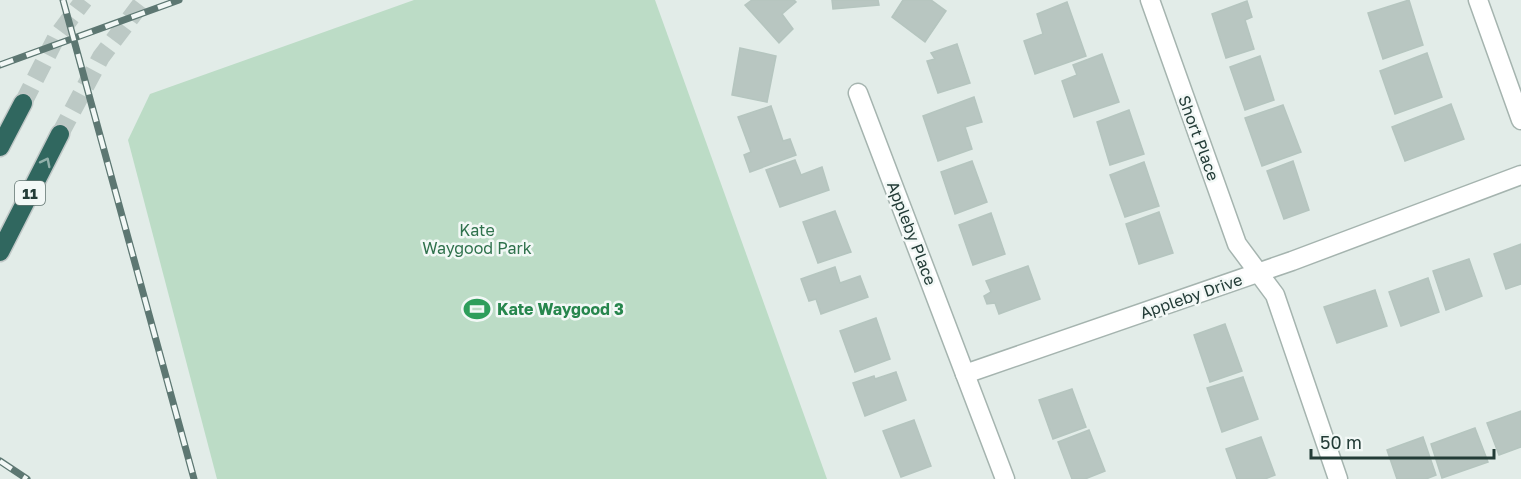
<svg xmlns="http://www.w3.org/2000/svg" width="1521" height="479" viewBox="0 0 1521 479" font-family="'Golos Text',sans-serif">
<rect width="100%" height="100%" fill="#e2ece8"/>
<path fill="#bcdcc6" d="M 414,0 L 655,0 L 827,479 L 217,479 L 128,140 L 150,94 Z"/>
<g fill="#b8c6c1" stroke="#b5c5bf" stroke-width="1.5">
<path d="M 752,0 L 794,0 L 796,2 L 782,14 L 793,29 L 779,43 L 745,5 Z"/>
<path d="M 832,0 L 878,0 L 879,5 L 833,9 Z"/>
<path d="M 903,0 L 931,0 L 946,11 L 925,42 L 892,17 Z"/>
<path d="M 1409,0 L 1423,45 L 1383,59 L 1368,13 Z"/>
<path d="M 1247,1 L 1252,17 L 1245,20 L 1254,49 L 1226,58 L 1212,14 Z"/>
<path d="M 1067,2 L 1086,56 L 1035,74 L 1024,41 L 1043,34 L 1037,14 Z"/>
<path d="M 957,44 L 970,83 L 938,93 L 927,61 L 935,59 L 931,53 Z"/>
<path d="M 740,48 L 776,56 L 767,102 L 732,95 Z"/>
<path d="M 1427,53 L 1442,97 L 1395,114 L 1380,71 Z"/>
<path d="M 1102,54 L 1119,102 L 1074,117 L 1062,81 L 1077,75 L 1073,65 Z"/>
<path d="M 1260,56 L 1274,100 L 1245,110 L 1230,67 Z"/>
<path d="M 974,97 L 982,122 L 965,127 L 972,149 L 938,161 L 923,116 Z"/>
<path d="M 1451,104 L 1464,139 L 1405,161 L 1392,127 Z"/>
<path d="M 1283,105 L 1301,152 L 1262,166 L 1245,118 Z"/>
<path d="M 771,106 L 783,141 L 790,139 L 796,155 L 750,172 L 744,155 L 751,152 L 738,117 Z"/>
<path d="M 1129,110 L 1144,154 L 1110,165 L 1097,122 Z"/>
<path d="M 795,160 L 801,175 L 822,167 L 829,190 L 780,207 L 766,170 Z"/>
<path d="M 972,161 L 987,202 L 955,214 L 941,172 Z"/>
<path d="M 1293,161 L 1309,210 L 1284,219 L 1267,171 Z"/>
<path d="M 1144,162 L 1159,206 L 1125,217 L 1110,175 Z"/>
<path d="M 835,211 L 851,252 L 818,263 L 803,222 Z"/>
<path d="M 1159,212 L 1173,253 L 1139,264 L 1126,224 Z"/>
<path d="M 991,213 L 1005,254 L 973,265 L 959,225 Z"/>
<path d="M 1521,244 L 1521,284 L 1506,289 L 1494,254 Z"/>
<path d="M 1469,259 L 1482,296 L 1446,310 L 1433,271 Z"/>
<path d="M 1028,266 L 1040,299 L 999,314 L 995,303 L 987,304 L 984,296 L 991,292 L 986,281 Z"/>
<path d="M 835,267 L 840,283 L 860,276 L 868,297 L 821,314 L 816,299 L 809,301 L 801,279 Z"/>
<path d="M 1428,278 L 1439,312 L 1401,326 L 1389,292 Z"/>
<path d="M 1375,290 L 1387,326 L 1337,343 L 1324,307 Z"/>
<path d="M 876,318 L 890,359 L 855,372 L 840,331 Z"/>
<path d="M 1225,324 L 1242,371 L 1210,382 L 1194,335 Z"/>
<path d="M 896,372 L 906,400 L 865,416 L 853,383 L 874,376 L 875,379 Z"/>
<path d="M 1243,377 L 1258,419 L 1222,432 L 1207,388 Z"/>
<path d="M 1072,389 L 1086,427 L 1053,439 L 1039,400 Z"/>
<path d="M 1521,411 L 1521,447 L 1499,455 L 1487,423 Z"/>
<path d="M 914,420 L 931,466 L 901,477 L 883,431 Z"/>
<path d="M 1475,428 L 1488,462 L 1442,478 L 1431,444 Z"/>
<path d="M 1089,430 L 1105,471 L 1085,479 L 1072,479 L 1058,442 Z"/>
<path d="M 1261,437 L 1275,475 L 1265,479 L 1237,479 L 1226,449 Z"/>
<path d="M 1423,437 L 1436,475 L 1426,479 L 1397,479 L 1387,450 Z"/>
</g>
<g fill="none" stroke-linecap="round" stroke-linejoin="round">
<g stroke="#bcc9c5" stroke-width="18" stroke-dasharray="18 9" stroke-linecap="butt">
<path d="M 23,103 L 57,36 L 84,0"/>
<path d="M 60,134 L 101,57 L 144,0"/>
</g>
<g stroke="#a5b4af" stroke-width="21">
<g id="minor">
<path d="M 1150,0 L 1237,244 L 1275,295 L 1338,479"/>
<path d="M 1478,0 L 1521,120"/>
<path d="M 858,93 L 965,374"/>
<path d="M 1005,479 L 965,374 L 1292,261 L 1521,175"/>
</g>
</g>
<g stroke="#c1c8c7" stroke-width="21">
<g id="highway">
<path d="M 0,147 L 23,103"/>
<path d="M 0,252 L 60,134"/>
</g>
</g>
<use href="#minor" stroke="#fff" stroke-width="18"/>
<use href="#highway" stroke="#30675f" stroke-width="18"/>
<g stroke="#5d7772" stroke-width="7">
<g id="rail">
<path d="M 63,0 L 194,479"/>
<path d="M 0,65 L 179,0"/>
<path d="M 0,461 L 27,479"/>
</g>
</g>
<use href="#rail" stroke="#f2f8f6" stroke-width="4.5" stroke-dasharray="14" stroke-linecap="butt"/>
</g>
<defs><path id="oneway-chevron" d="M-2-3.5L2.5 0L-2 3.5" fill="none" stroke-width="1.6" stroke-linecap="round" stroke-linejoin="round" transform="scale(1.5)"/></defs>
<use stroke="#91b0aa" href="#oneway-chevron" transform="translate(46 162) rotate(-63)"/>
<defs>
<g id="stadium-bare" transform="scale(2.07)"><path d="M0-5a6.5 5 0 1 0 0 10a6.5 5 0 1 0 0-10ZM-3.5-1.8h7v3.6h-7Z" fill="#2e9e5b" stroke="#f2f8f6" stroke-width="2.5" paint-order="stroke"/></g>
</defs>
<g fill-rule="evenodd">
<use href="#stadium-bare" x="477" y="309"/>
</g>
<g text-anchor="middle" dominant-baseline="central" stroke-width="5" stroke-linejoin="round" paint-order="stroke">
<rect fill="#f2f8f6" stroke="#617470" stroke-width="1.5" x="15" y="181" width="30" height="24" rx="4.5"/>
<g font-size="15" font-weight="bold" fill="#233c37">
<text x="30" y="193">11</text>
</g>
<g font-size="16" fill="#233c37" stroke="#f2f8f6">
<text transform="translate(1199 138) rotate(70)">Short Place</text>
<text transform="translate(912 233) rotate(69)">Appleby Place</text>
<text transform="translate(1191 296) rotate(-19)">Appleby Drive</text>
</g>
<g font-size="16" fill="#2f714c" stroke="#f2f8f6">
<text x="477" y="230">Kate<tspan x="477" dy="18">Waygood Park</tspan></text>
</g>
<g font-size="16" font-weight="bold" fill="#27864d" stroke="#f2f8f6" text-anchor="start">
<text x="497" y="309">Kate Waygood 3</text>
</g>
</g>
<path d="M1311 449v9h183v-9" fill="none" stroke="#233c37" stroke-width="3"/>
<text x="1320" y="449" font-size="18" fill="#233c37" stroke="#f2f8f6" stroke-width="4.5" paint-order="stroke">50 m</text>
</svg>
